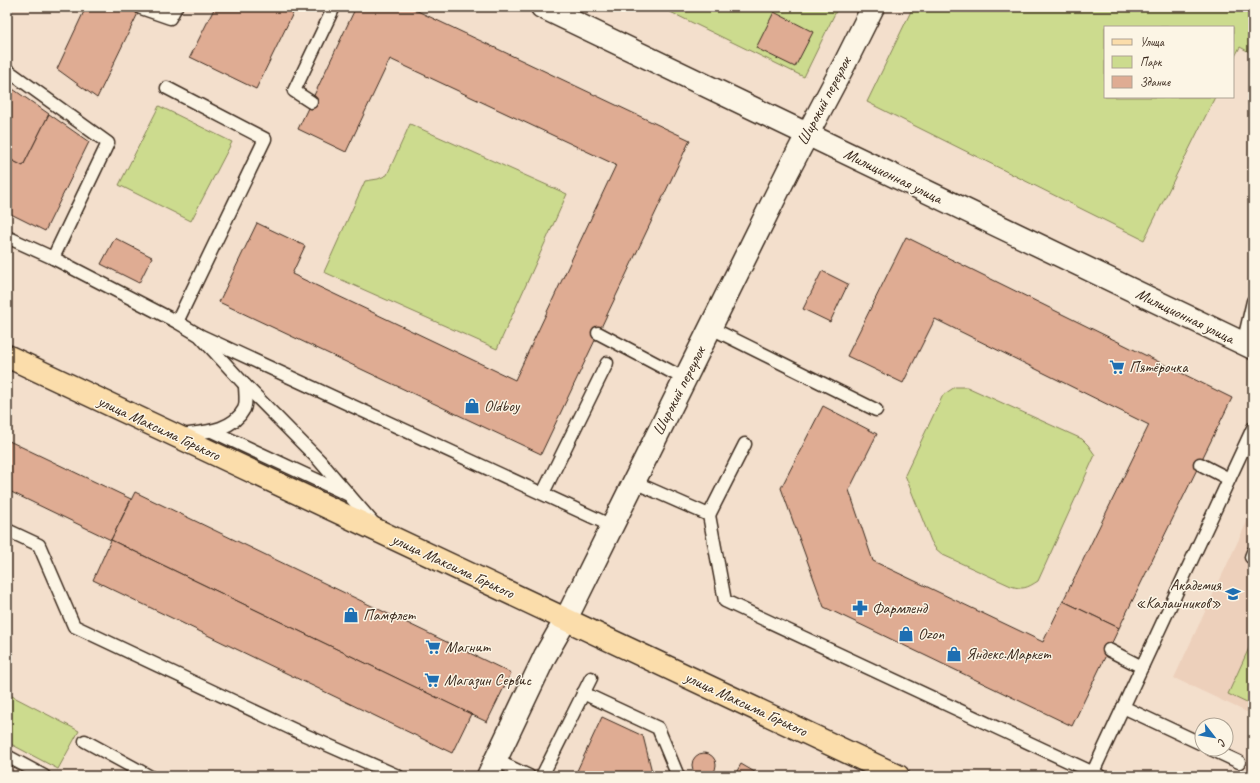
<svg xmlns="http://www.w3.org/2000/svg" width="1260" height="783" viewBox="0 0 1260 783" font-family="Caveat,sans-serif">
<rect width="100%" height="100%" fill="#f3dfcc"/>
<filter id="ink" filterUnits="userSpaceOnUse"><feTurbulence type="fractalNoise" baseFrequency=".025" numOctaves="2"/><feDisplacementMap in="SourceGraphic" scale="8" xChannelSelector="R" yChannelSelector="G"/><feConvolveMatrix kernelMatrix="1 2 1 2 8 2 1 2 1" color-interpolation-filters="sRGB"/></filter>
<g filter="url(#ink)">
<path fill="#edd0bb" d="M 1253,509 L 1253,715 L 1174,678 Z"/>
<g fill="#ccdb8e" stroke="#848256">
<path d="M 660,7 L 838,7 L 804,77 Z"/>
<path d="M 913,7 L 1253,7 L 1253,54 L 1240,47 L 1233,60 L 1233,27 L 1105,27 L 1105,97 L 1215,97 L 1144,240 L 867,102 Z"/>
<path d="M 159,106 L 232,142 L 191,221 L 119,185 Z"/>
<path d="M 410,124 L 567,194 L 497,349 L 324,272 L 365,181 L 378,179 L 387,175 Z"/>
<path d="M 955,387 L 967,387 L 1082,439 L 1088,445 L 1095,455 L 1038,581 C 1027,588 1023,590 1011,586 L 943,555 L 935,548 L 931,541 L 905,475 L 943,395 Z"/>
<path d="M 1249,648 L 1253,650 L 1253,706 L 1228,694 Z"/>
<path d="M 10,695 L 79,731 L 58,769 L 7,742 L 7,702 Z"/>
</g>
<g fill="#dfac93" stroke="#3b2a1e">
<path d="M 86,7 L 141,7 L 97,98 L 57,69 Z"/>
<path d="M 215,7 L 296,7 L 256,89 L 190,57 Z"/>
<path d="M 356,7 L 409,7 L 690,140 L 541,454 L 219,302 L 257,223 L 305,246 L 292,274 L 515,380 L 616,165 L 390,59 L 346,152 L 298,129 Z"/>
<path d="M 774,12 L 813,32 L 795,67 L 756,48 Z"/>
<path d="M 7,85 L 49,114 L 23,166 L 7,158 Z"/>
<path d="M 49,114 L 89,142 L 45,231 L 7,212 L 7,158 L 23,166 Z"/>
<path d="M 906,237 L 1232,398 L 1119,628 L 1063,601 L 1149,425 L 935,319 L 903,383 L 847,356 Z"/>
<path d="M 115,238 L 152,257 L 139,283 L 101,264 Z"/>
<path d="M 822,271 L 848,284 L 830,322 L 803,309 Z"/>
<path d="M 823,406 L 877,434 L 849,490 L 873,561 L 1043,642 L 1063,601 L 1119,628 L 1072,726 L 824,607 L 781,488 Z"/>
<path d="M 7,440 L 131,499 L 111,540 L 7,490 Z"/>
<path d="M 135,492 L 511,673 L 487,722 L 111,540 Z"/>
<path d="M 111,540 L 471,714 L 452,753 L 93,580 Z"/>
<path d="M 602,717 L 643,736 L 653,776 L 582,776 L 576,773 Z"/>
<circle cx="704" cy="765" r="12"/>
<path d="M 741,764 L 758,774 L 757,776 L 734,776 Z"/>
</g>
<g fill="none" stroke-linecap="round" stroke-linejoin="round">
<g stroke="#3b2a1e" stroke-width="15">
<g id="lane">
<path d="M 141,8 L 170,18 L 176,7"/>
<path d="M 7,70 L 108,143 L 53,258"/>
<path d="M 167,88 L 265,139 L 177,322"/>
<path d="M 311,102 L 294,91 L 334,7"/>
<path d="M 7,237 L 53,258 L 177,322 L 199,335 L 245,385 L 319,460 L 349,495"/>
<path d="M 711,328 L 876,410"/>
<path d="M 598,333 L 685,379"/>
<path d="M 199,335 L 612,526"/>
<path d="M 1243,344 L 1253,301"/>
<path d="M 212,431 L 349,495 L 375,525"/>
<path d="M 180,435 C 202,432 232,432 244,409 C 247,403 245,392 245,385"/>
<path d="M 1200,464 L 1229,479"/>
<path d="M 634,482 L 709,515 L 725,601 L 1100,776"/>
<path d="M 543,493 L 607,363"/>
<path d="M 709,515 L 745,444"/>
<path d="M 7,530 L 39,545 L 74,626 L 305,735 L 398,776"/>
<path d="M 1253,552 L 1251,557 L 1253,558"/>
<path d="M 1109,650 L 1142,667"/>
<path d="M 583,693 L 658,728 L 678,776"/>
<path d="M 1123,707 L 1202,744"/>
<path d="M 85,741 L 149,776"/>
<path d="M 1211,749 L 1239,762"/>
<path d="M 7,756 L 44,776"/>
<path d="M 495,760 L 529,776"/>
<path d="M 1093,772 L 1253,428"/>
<path d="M 542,776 L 591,678"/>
</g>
</g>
<g stroke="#3b2a1e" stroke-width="25">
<g id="street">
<path d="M 542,7 L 1253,348"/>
<path d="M 566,619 L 788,171 L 845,63 L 873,7"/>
</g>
</g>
<g stroke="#3b2a1e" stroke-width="25">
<path id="secondary" d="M 488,776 L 545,656 L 566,619"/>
</g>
<g stroke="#3b2a1e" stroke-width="25">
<path id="primary" d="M 7,356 L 898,776"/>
</g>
<use href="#lane" stroke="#fcf5e5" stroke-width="12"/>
<use href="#street" stroke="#fcf5e5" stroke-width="22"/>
<use href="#secondary" stroke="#fcf5e5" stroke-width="22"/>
<use href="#primary" stroke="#fbddab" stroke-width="22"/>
</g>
</g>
<defs>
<g id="supermarket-bare" transform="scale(1.2)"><path d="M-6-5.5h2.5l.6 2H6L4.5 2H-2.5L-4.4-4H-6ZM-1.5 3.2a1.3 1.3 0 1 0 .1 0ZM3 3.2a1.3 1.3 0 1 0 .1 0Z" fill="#1f6fb2" stroke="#fcf5e5" stroke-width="2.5" paint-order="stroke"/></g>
<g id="shop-bare" transform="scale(1.2)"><path d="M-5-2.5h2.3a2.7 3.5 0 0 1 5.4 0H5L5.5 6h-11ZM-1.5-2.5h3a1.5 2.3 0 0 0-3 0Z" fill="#1f6fb2" stroke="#fcf5e5" stroke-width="2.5" paint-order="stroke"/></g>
<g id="school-bare" transform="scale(1.2)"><path d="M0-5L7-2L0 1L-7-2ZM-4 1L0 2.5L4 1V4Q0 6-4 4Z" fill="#1f6fb2" stroke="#fcf5e5" stroke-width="2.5" paint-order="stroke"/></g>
<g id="pharmacy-bare" transform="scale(1.2)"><path d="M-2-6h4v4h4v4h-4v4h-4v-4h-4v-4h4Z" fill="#1f6fb2" stroke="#fcf5e5" stroke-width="2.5" paint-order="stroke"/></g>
</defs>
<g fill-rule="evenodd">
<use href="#supermarket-bare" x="1117" y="367"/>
<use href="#shop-bare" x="472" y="406"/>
<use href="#school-bare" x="1233" y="594"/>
<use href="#pharmacy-bare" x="860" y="608"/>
<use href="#shop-bare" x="351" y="615"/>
<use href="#shop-bare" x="906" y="634"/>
<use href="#supermarket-bare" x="433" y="647"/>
<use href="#shop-bare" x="954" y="654"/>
<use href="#supermarket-bare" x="432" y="680"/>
</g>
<g text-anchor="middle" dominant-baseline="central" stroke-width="3" stroke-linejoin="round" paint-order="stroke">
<g font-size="16" fill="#3b2a1e" stroke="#fcf5e5">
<text transform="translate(824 101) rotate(-62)">Широкий переулок</text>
<text transform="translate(893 176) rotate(26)">Милиционная улица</text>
<text transform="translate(1185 316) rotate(26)">Милиционная улица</text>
<text transform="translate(679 391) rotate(-63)">Широкий переулок</text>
<text transform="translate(159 428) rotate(25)">улица Максима Горького</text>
<text transform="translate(453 566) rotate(25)">улица Максима Горького</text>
<text transform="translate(746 704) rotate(25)">улица Максима Горького</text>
</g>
<g font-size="16" fill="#3b2a1e" stroke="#fcf5e5" text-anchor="start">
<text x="1129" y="367">Пятёрочка</text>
<text x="484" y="406">Oldboy</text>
<text x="1221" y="585" text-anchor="end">Академия<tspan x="1221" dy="18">«Калашников»</tspan></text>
<text x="872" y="608">Фармленд</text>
<text x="363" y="615">Памфлет</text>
<text x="918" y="634">Ozon</text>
<text x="445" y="647">Магнит</text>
<text x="966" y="654">Яндекс.Маркет</text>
<text x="444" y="680">Магазин Сервис</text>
</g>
</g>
<rect width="1260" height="783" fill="none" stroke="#fcf5e5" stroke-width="24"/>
<rect x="12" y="12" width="1236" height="759" fill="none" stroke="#3b2a1e" stroke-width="1.5" filter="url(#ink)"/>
<rect x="1104" y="26" width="130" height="72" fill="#fcf5e5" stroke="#afa495"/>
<rect x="1112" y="39" width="20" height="6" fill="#fbddab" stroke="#afa495"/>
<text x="1140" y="46" font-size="12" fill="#3b2a1e">Улица</text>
<rect x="1112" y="56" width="20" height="12" fill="#ccdb8e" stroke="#afa495"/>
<text x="1140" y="66" font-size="12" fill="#3b2a1e">Парк</text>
<rect x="1112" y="76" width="20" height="12" fill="#dfac93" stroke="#afa495"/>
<text x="1140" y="86" font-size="12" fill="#3b2a1e">Здание</text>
<g transform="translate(1214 737) rotate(121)"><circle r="19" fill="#fcf5e5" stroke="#afa495"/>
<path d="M0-3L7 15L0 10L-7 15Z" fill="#1f6fb2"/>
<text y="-6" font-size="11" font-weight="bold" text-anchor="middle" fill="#3b2a1e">С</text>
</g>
</svg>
